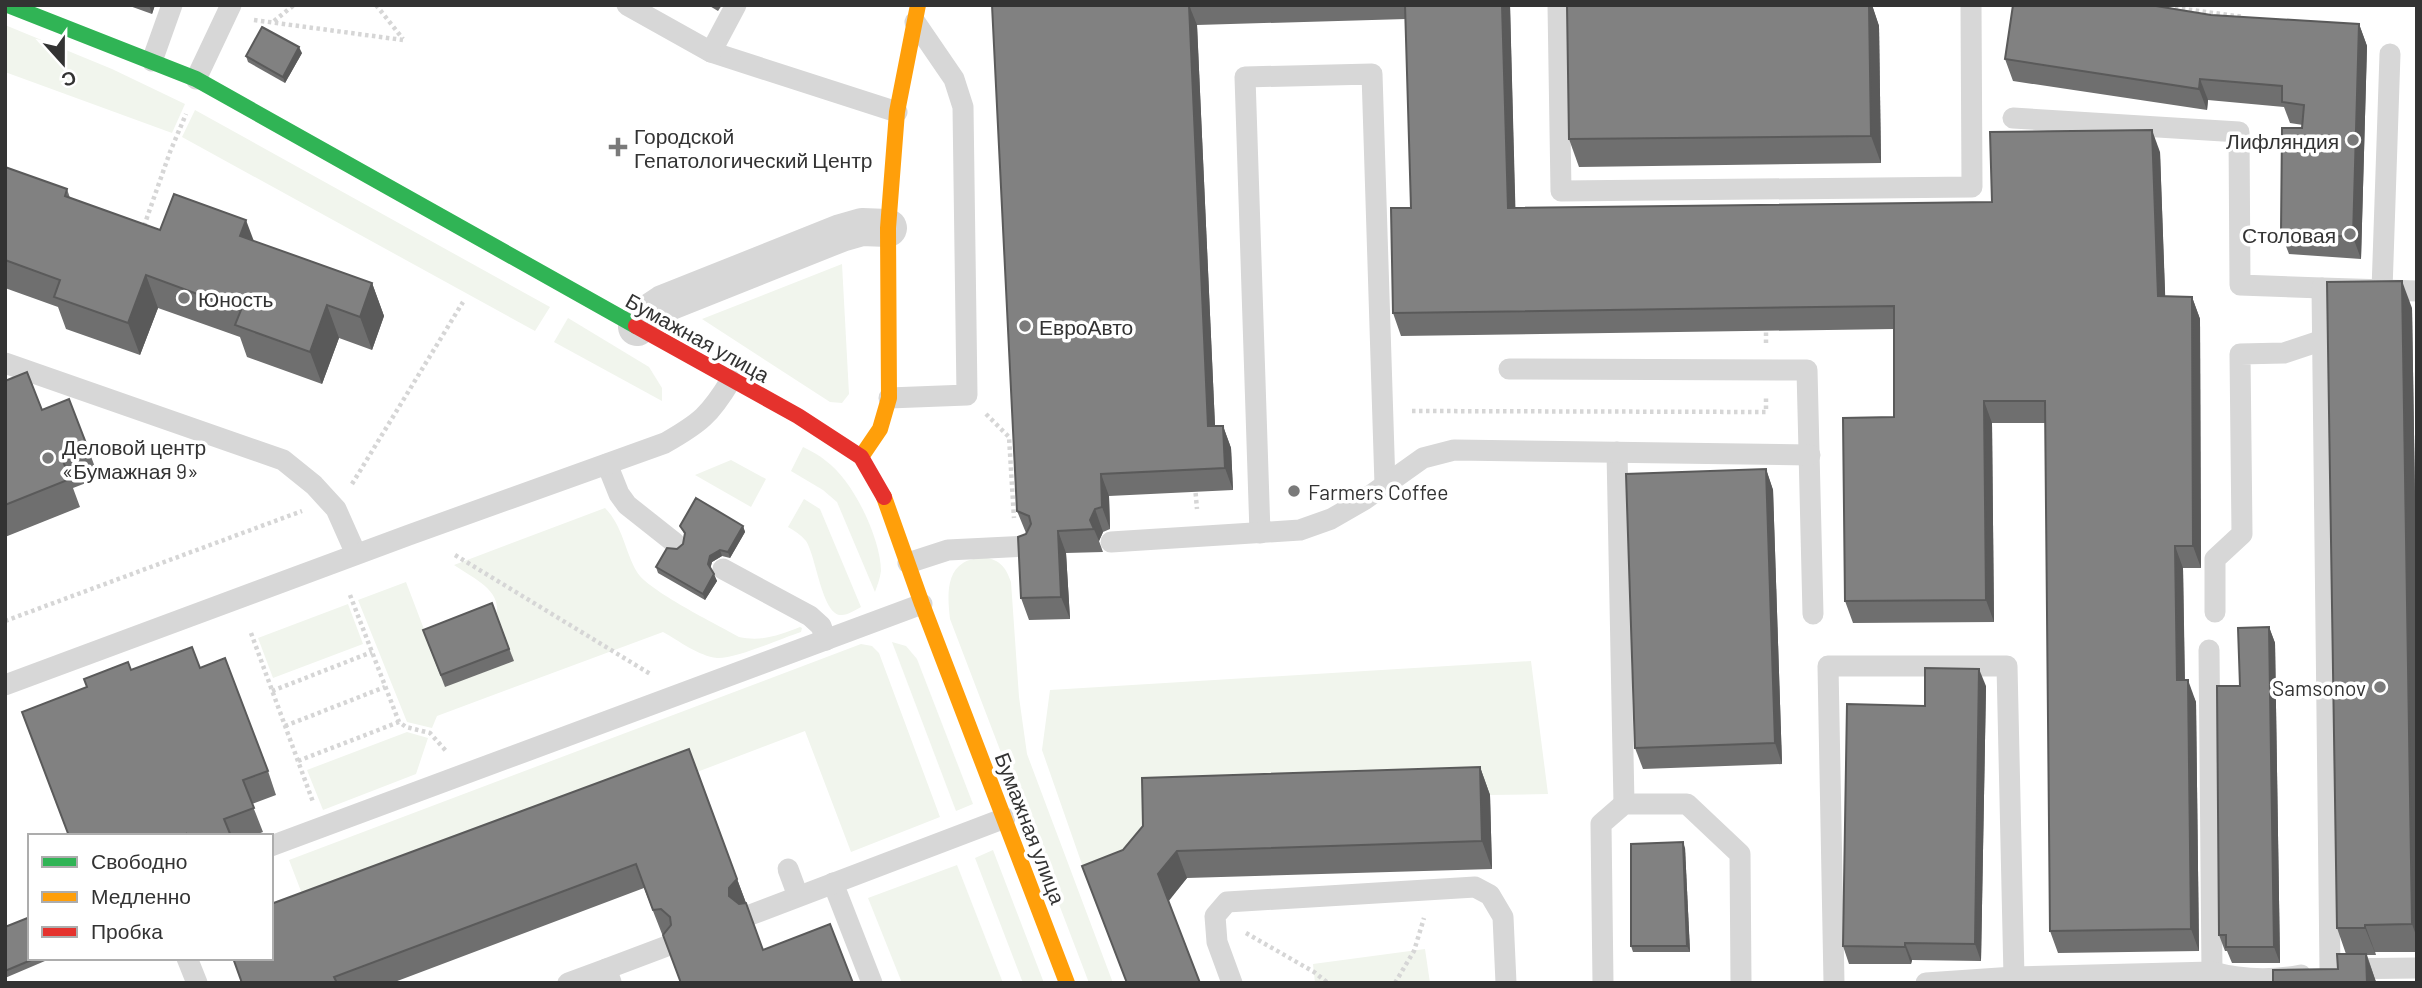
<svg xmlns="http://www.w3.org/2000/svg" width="2422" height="988" viewBox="0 0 2422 988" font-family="Barlow,sans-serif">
<rect width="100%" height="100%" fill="#fff"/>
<g fill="#f1f5ed">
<path d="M 5,25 L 112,69 L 185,104 L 172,133 L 5,72 Z"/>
<path d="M 195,110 L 550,307 L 535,331 L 182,137 Z"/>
<path d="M 842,264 L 849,394 L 842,403 L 830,402 L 702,319 Z"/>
<path d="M 568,318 L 649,367 L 662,388 L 662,401 L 554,342 Z"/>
<path d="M 803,447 C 811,451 819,455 826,461 C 853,480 881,539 881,571 C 880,579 877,586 875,592 L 837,502 L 823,490 L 791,471 Z"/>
<path d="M 731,460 L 766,479 L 751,507 L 695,475 Z"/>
<path d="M 804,499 L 820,509 L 861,607 C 855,610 847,616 840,615 C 822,613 816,556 806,541 C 801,535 795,531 788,527 Z"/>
<path d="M 605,508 C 623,526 625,552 637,572 C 647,590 718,625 739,637 C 762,642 779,635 800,627 L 802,628 L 801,632 C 782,638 736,659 717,658 C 699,656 679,641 663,632 L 437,716 L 432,728 L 407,722 L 358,600 L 406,582 L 446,687 L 496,615 C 503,590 471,577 454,565 Z"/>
<path d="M 980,557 C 999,559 1005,565 1011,582 L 1019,697 L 1027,754 L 1113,983 L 1089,983 L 950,619 C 948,601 945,574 963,563 C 967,560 975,559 980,557 Z"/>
<path d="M 348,604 L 363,644 L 273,678 L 258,638 Z"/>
<path d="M 892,642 L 906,646 L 917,659 L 973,804 L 956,811 Z"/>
<path d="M 861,644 L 872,646 L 879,653 L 940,817 L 851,852 L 805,731 L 697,772 L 309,912 L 289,860 Z"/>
<path d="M 1531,661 L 1548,794 L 1490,795 L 1134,877 L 1092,893 L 1042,750 L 1050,690 Z"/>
<path d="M 407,732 L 428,738 L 416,774 L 323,810 L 307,770 Z"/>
<path d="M 993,850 L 1044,983 L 1023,983 L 975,858 Z"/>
<path d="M 957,865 L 1003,983 L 902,983 L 868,898 Z"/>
<path d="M 1425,949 L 1430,983 L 1315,983 L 1313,964 Z"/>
</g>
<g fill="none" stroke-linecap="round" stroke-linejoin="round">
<g stroke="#d6d6d6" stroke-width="4.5" stroke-dasharray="3.5 3.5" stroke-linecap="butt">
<path d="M 376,5 L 403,39"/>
<path d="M 2154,5 L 2244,17"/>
<path d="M 254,20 L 403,40"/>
<path d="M 274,21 L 294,5"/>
<path d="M 144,226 L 170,152 L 186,114"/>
<path d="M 1766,343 L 1766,330"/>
<path d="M 1412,411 L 1766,412 L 1766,397"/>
<path d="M 986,414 L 1009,437 L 1014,518"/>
<path d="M 352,484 L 463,302"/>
<path d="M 1195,486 L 1197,509"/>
<path d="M 455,555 L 652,675"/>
<path d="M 350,595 L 399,722 L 406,727 L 430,733 L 446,751"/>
<path d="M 5,621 L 302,511"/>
<path d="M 251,633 L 313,802"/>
<path d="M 272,691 L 372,652"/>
<path d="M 285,726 L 385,687"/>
<path d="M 298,761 L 399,722"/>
<path d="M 1246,933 L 1314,972 L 1328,983"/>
<path d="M 1395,983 L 1414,951 L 1424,918"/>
</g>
<g stroke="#d7d7d7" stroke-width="21">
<path d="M 627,5 L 711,52 L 897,112"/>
<path d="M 1558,5 L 1561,191 L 1972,187 L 1971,5"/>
<path d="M 711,52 L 736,5"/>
<path d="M 152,61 L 172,5"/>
<path d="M 196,79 L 231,5"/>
<path d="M 2013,118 L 2239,132 L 2240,285 L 2322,288"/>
<path d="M 2382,290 L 2390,54"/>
<path d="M 2417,291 L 2322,288 L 2330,969 L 2417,968"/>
<path d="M 5,363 L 283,460 L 314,485 L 336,509 L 356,554"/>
<path d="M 1509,369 L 1807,370 L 1813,614"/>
<path d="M 889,398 L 967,395 L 963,107 L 954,79 L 915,22"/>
<path d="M 1617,452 L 1624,804"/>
<path d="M 607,464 L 619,494 L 627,505 L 675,543"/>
<path d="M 1260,533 L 1245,77 L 1372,74 L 1385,485"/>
<path d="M 1111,542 L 1300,530 L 1331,519 L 1364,500 L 1423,458 L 1454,450 L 1810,455"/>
<path d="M 908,563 L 948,550 L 1026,546"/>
<path d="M 723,569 L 810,616 L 821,626 L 826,640"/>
<path d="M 2215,612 L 2215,559 L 2242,534 L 2240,354 L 2284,353 L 2323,340"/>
<path d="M 2209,650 L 2212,972"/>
<path d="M 5,685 L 409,535 L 665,443 C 700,423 710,415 731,380"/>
<path d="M 271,846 L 922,604"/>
<path d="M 788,869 L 798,896"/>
<path d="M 833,883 L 872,983"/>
<path d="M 750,915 L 1005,818"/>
<path d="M 187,958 L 197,983"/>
<path d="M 606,969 L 667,946"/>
<path d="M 568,983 L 606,969 L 611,982"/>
<path d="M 1232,983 L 1217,942 L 1215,916 L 1227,902 L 1475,887 L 1490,895 L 1503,917 L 1506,983"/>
<path d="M 1603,983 L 1601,824 L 1624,804 L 1687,804 L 1740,854 L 1741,983"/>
<path d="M 1834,983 L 1828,666 L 2007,666 L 2014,977"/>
<path d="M 1926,983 L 2014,977 L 2212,972 C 2242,980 2270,981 2301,975"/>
</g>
<path stroke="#d7d7d7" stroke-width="38" d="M 637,327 L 648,314 L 663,304 L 841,233 L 862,227 L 888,228"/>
<path stroke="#30b455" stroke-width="16" d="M 8,5 L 196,79 L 636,326"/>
<g stroke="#ff9f0a" stroke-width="16">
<path d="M 861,457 L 880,429 L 889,398 L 888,228 L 897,112 L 918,5"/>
<path d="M 884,497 L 922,604 L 1067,983"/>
</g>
<path stroke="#e5322d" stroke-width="16" d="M 636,326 L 798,416 L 861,457 L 884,497"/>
</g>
<g fill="#6f6f6f">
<path d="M 127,5 L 155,5 L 152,14 Z"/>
<path d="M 708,5 L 722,5 L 718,11 Z"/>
<path d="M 992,5 L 1510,5 L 1515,208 L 1992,202 L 2160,152 L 2165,296 L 2192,297 L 2200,319 L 2201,568 L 2183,568 L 2185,680 L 2196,702 L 2199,951 L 2058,953 L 2050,931 L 2045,423 L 1992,423 L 1994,622 L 1853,623 L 1845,601 L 1894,417 L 1894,329 L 1401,336 L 1393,313 L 1411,208 L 1406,19 L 1197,25 L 1215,426 L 1223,426 L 1231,448 L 1233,490 L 1109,496 L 1110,529 L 1103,532 L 1099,541 L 1103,552 L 1066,553 L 1070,619 L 1029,620 L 1021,598 L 1026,533 L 1017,511 Z"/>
<path d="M 1567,5 L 1872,5 L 1879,26 L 1881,163 L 1579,167 L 1569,139 Z"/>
<path d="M 2211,15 L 2359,24 L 2367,46 L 2361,259 L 2289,254 L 2281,233 L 2303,125 L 2290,123 L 2284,107 L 2208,100 L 2207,110 L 2013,81 L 2005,59 Z"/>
<path d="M 302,53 L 285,83 L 248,62 L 246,56 Z"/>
<path d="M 5,167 L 67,189 L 70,198 L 160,230 L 254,241 L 372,283 L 384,316 L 372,350 L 339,338 L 322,384 L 247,357 L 240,337 L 158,308 L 140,355 L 66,329 L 58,307 L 5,288 Z"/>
<path d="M 2412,308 L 2417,621 L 2417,952 L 2375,952 L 2376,955 L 2367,955 L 2376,982 L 2338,969 L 2346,954 L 2337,928 Z"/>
<path d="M 5,381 L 42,410 L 89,451 L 99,478 L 73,488 L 80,507 L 5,537 Z"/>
<path d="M 1766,469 L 1773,490 L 1782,764 L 1643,769 L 1635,748 Z"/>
<path d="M 680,526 L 743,526 L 745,532 L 730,558 L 722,556 L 712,562 L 710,568 L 717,581 L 705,600 L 658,573 L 656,567 L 683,544 L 685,535 Z"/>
<path d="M 492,603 L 514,661 L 445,687 L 423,630 Z"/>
<path d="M 2269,627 L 2275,643 L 2280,963 L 2232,963 L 2227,951 L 2225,951 L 2219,935 L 2240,686 Z"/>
<path d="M 200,668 L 268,771 L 276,795 L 252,804 L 263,832 L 253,836 L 69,836 L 131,670 Z"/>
<path d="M 1986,686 L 1981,961 L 1912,960 L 1911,964 L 1849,964 L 1843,946 L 1925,706 Z"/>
<path d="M 689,749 L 746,903 L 745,903 L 763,950 L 853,983 L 662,934 L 644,888 L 392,983 L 242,983 Z"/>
<path d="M 1480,767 L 1490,795 L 1492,869 L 1187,878 L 1168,901 L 1200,983 L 1127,983 L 1082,866 Z"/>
<path d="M 1685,848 L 1690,952 L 1633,952 L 1631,946 Z"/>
<path d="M 5,927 L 30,958 L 52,958 L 5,978 Z"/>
</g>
<g fill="#5a5a5a">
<path d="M 149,5 L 155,5 L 152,14 Z"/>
<path d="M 1189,5 L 1197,25 L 1216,448 L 1208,426 Z"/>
<path d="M 1502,5 L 1510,5 L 1516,230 L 1508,208 Z"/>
<path d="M 1869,5 L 1872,5 L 1879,26 L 1881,163 L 1871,136 Z"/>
<path d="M 2359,24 L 2367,46 L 2361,259 L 2353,237 Z"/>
<path d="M 299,47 L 302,53 L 285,83 L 283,77 Z"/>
<path d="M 2200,79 L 2208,100 L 2207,110 L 2199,89 Z"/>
<path d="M 2152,130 L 2160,152 L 2166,318 L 2158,296 Z"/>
<path d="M 246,220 L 258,252 L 240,236 Z"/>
<path d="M 146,275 L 158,308 L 140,355 L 128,323 Z"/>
<path d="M 2402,281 L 2412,308 L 2417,621 L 2417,938 L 2412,924 Z"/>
<path d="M 372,283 L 384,316 L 372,350 L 360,317 Z"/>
<path d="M 2192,297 L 2200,319 L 2201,568 L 2193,546 Z"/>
<path d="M 327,305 L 339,338 L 322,384 L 310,352 Z"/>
<path d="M 1984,401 L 1992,423 L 1994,622 L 1986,600 Z"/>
<path d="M 1223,426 L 1231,448 L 1233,490 L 1225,468 Z"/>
<path d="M 1766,469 L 1773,490 L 1782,764 L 1775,743 Z"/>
<path d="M 1101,474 L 1109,496 L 1110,529 L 1102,507 Z"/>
<path d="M 1095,509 L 1103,532 L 1099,541 L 1090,520 Z"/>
<path d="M 743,526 L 745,532 L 730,558 L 728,552 Z"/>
<path d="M 1058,531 L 1066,553 L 1070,619 L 1061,597 Z"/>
<path d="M 2175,546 L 2183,568 L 2185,703 L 2177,680 Z"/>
<path d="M 720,550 L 722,556 L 712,562 L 710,570 L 708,564 L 710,556 Z"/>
<path d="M 714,574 L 717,581 L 705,600 L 703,594 Z"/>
<path d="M 2269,627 L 2275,643 L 2280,963 L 2274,947 Z"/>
<path d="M 1979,669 L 1986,686 L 1981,961 L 1975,944 Z"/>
<path d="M 2188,680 L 2196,702 L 2199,951 L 2191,929 Z"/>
<path d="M 1480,767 L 1490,795 L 1492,869 L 1482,841 Z"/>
<path d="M 1683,842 L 1685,848 L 1690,952 L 1687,946 Z"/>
<path d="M 1177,851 L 1187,878 L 1168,902 L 1158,874 Z"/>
<path d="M 737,879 L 746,903 L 737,912 L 729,896 L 729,888 Z"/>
<path d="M 2365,925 L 2375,952 L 2376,955 L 2365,928 Z"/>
<path d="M 1905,943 L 1912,960 L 1911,964 L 1905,947 Z"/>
<path d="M 2366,954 L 2376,982 L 2376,983 L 2367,983 Z"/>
</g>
<g fill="#818181" stroke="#5a5a5a" stroke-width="2">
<path d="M 992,5 L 1189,5 L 1208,426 L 1223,426 L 1225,468 L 1101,474 L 1102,507 L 1095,509 L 1090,520 L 1094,529 L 1058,531 L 1061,597 L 1021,598 L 1018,537 L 1026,534 L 1031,524 L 1029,516 L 1017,511 Z"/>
<path d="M 1405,5 L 1502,5 L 1508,208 L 1992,202 L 1990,132 L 2152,130 L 2158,296 L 2192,297 L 2193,546 L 2175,546 L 2177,680 L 2188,680 L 2191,929 L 2050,931 L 2045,401 L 1984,401 L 1986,600 L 1845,601 L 1843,418 L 1894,417 L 1894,306 L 1393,313 L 1391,208 L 1411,208 Z"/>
<path d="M 1567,5 L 1869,5 L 1871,136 L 1569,139 Z"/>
<path d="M 2013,5 L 2150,5 L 2211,15 L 2359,24 L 2353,237 L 2281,233 L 2282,128 L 2302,128 L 2304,105 L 2282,102 L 2282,86 L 2200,79 L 2199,89 L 2005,59 Z"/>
<path d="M 262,27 L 299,47 L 283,77 L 246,56 Z"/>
<path d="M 5,167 L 67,189 L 65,196 L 160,230 L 174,194 L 246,220 L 240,236 L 372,283 L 360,317 L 327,305 L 310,352 L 235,325 L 241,310 L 146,275 L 128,323 L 54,297 L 60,280 L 5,260 Z"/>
<path d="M 2402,281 L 2412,924 L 2365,925 L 2365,928 L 2337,928 L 2327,282 Z"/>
<path d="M 27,372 L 42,410 L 69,399 L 89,451 L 63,461 L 70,479 L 5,505 L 5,381 Z"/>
<path d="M 1766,469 L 1775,743 L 1635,748 L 1626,474 Z"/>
<path d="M 696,498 L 743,526 L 728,552 L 720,550 L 710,556 L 708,564 L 714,574 L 703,594 L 656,567 L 667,548 L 677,549 L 683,544 L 685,533 L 680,526 Z"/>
<path d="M 492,603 L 509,649 L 441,675 L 423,630 Z"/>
<path d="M 2269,627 L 2274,947 L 2226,947 L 2226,935 L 2219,935 L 2217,686 L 2240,686 L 2238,628 Z"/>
<path d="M 192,647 L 200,668 L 225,658 L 268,771 L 243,780 L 254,808 L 224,819 L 231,836 L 186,836 L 186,834 L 182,836 L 69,836 L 22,712 L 87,687 L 84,679 L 128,662 L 131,670 Z"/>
<path d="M 1925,668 L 1979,669 L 1975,944 L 1905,943 L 1905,947 L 1843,946 L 1847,704 L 1925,706 Z"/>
<path d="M 689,749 L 737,879 L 729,888 L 729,896 L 739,904 L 746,903 L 763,950 L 830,924 L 853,983 L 681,983 L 663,935 L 671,925 L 670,917 L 661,909 L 653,910 L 636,864 L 334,977 L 337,983 L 242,983 L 233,958 L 271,958 L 271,904 Z"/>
<path d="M 1480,767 L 1482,841 L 1177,851 L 1158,874 L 1200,983 L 1127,983 L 1082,866 L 1123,850 L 1143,826 L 1142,778 Z"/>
<path d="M 1683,842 L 1687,946 L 1631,946 L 1631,844 Z"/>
<path d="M 30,917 L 30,958 L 36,958 L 5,971 L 5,927 Z"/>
<path d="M 2337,954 L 2366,954 L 2367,983 L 2273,983 L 2273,970 L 2338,969 Z"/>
</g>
<g fill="#7a7a7a" stroke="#fff" stroke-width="2.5">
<circle cx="2353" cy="140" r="7"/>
<path d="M614.5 136.5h7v7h7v7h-7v7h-7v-7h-7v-7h7z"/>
<circle cx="2350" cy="234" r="7"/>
<circle cx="184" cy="298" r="7"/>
<circle cx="1025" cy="326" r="7"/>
<circle cx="48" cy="458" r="7"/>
<circle cx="1294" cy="491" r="7"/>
<circle cx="2380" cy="687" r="7"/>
</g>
<g text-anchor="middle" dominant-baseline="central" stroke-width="7" stroke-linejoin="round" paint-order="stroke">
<g font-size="21" fill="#333" stroke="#fff" text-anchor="start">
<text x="634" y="135">Городской<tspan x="634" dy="24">Гепатологический Центр</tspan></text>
<text x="2339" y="140" text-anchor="end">Лифляндия</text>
<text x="2336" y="234" text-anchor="end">Столовая</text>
<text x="198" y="298">Юность</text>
<text x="1039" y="326">ЕвроАвто</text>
<text x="62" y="446">Деловой центр<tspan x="62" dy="24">«Бумажная 9»</tspan></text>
<text x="1308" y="491">Farmers Coffee</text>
<text x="2366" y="687" text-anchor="end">Samsonov</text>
</g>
<g font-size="21" fill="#333" stroke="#fff">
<text transform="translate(698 337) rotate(29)">Бумажная улица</text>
<text transform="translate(1031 828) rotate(69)">Бумажная улица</text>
</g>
</g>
<rect width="2422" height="988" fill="none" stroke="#333333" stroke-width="14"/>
<rect x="28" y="834" width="245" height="126" fill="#ffffff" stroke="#adadad" stroke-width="2"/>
<rect x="42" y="857" width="35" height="10" fill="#30b455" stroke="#adadad" stroke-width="2"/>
<text x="91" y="869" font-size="21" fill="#333333">Свободно</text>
<rect x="42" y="892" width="35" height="10" fill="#ff9f0a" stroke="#adadad" stroke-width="2"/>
<text x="91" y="904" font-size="21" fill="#333333">Медленно</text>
<rect x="42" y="927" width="35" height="10" fill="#e5322d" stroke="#adadad" stroke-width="2"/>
<text x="91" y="939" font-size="21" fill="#333333">Пробка</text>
<g transform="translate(63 63) rotate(159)" stroke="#ffffff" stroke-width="5" paint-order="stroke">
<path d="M0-5L12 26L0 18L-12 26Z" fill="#333333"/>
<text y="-10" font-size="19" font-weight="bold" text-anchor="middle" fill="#333333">С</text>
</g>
</svg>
